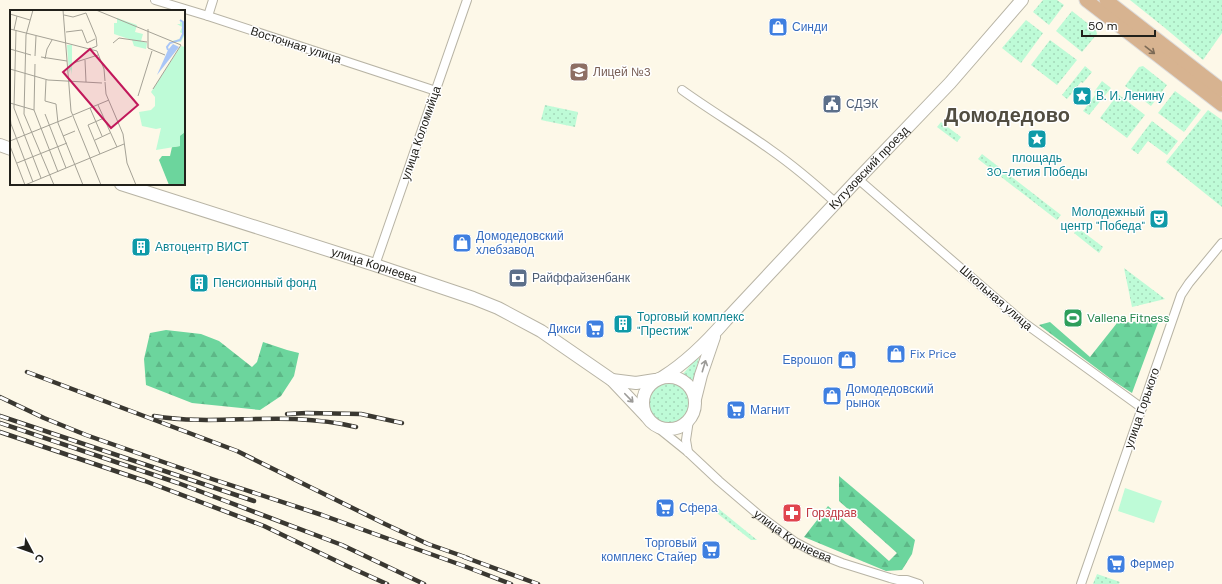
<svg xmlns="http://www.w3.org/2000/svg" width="1222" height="584" viewBox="0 0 1222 584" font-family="'DM Sans',sans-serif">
<defs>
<pattern id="grass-dots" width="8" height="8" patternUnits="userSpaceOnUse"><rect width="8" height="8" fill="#befbd7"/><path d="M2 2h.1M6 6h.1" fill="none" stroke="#a3d7b8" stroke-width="1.8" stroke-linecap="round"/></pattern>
<pattern id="forest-firs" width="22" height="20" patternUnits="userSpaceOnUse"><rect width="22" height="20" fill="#6cd59d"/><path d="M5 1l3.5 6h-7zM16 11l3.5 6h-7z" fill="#5db787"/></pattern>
</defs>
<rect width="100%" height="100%" fill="#fdf8e8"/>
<g fill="url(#grass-dots)">
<path d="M 1043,0 L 1057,0 L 1064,5 L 1049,25 L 1033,12 Z"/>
<path d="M 1130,0 L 1222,0 L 1222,33 L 1203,60 L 1165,28 Z"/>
<path d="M 1072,11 L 1096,30 L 1097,34 L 1082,52 L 1056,31 Z"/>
<path d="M 1026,20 L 1043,33 L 1021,63 L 1002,48 Z"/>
<path d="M 1050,40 L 1077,60 L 1057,85 L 1031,65 Z"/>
<path d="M 1085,66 L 1092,72 L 1083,83 L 1081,82 L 1067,99 L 1062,95 Z"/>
<path d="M 1143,66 L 1167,85 L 1151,106 L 1125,86 L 1139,67 Z"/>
<path d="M 1102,81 L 1111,88 L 1089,115 L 1083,111 L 1096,94 L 1094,92 Z"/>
<path d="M 1175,91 L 1201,110 L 1184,132 L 1158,113 Z"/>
<path d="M 1118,94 L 1145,115 L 1127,138 L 1100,118 Z"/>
<path d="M 545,105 L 578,112 L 575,127 L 541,120 Z"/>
<path d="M 1208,110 L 1222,120 L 1222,207 L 1166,162 Z"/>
<path d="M 1152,121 L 1178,141 L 1167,155 L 1148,141 L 1138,154 L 1131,149 Z"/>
<path d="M 941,122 L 961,137 L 957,142 L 937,127 Z"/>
<path d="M 982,154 L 1061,215 L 1057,220 L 978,159 Z"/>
<path d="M 1078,228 L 1103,247 L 1099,253 L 1074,233 Z"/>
<path d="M 1124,268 L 1165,299 L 1132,307 Z"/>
<path d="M 700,354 L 693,382 L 688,377 L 682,375 Z"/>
<circle cx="669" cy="403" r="21"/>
<path d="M 714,505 L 757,540 L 751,540 L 713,510 L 712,507 Z"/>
<path d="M 1097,574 L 1120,582 L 1119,584 L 1093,584 Z"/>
</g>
<g fill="url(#forest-firs)">
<path d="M 1159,320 L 1132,393 L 1115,382 L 1039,325 L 1050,322 L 1090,357 L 1117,323 Z"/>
<path d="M 166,330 L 201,334 L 219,341 L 252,367 L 257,362 L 263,342 L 287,350 L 299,353 L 294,376 L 281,396 L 260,410 L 192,403 L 146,385 L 144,359 L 150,333 Z"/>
<path d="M 839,476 L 915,540 L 912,554 L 902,570 L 886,571 L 804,537 L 828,506 L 889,561 L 897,553 L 839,501 Z"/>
</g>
<path fill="#befbd7" d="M 1125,488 L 1162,501 L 1154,523 L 1118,511 Z"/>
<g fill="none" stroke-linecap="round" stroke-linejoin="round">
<g stroke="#b8b4a5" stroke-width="10">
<g id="street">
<path d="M 155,0 L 208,16 L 436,91"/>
<path d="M 208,16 L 213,0"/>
<path d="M 682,90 C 711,111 742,129 771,150 C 794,166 815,184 836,203"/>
<path d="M 858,179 L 1023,322 L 1142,408"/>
<path d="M 375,265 L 467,0"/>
<path id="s1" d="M 657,427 L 688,452 L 719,481 L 760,516 L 795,542 L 814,552 L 842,563 L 890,578 L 898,580 L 907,580 L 919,584"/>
<path d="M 688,452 L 686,440 L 689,420"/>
<path d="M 1081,584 L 1181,295 L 1189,283 L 1222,243"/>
</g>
</g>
<g stroke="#b8b4a5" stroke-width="14">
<g id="secondary">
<path d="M 0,145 L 11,149"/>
<path id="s2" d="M 121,184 L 375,265 L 473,298 L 498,308 L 541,331 L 612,380 L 646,416"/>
<circle cx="669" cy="403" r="26"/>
<path id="s3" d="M 663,377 C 687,362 707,342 726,320 L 858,179 L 950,83 L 1022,0"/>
<path d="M 612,380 L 636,383 L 655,380"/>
<path d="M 695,399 L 701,375 L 714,337"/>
</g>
</g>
<g stroke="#dcdbdb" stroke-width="15">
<g id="primary">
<path d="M 1086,0 L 1222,105"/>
<path d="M 1106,0 L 1222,90"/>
</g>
</g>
<use href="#street" stroke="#fff" stroke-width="8"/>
<use href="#secondary" stroke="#fff" stroke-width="12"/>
<use href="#primary" stroke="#d7b390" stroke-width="13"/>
<g stroke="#3a3831" stroke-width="4.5">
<g id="rail">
<path d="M 27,372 L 237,451 L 385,524 L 428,544 L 468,558"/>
<path d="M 0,397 L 44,418 L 86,435 L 212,479 L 322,515 L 464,566 L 511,584"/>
<path d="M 287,414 L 307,413 L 361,414 L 402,423"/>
<path d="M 0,416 L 254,501"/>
<path d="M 154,416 C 201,424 248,417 295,419 C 316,420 336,422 356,427"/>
<path d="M 0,423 L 178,483 L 342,545 L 424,584"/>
<path d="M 0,432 L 145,481 L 264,526 L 347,566 L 387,584"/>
<path d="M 464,557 L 538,584"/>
</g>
</g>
<use href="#rail" stroke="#fff" stroke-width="3" stroke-dasharray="9" stroke-linecap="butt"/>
</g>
<defs><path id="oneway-shaft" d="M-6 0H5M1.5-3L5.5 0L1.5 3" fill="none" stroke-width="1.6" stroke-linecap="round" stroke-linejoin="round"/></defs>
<use stroke="#7c6a56" href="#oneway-shaft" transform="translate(1150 50) rotate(38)"/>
<g stroke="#9c9b98">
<use href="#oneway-shaft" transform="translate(704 366) rotate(-73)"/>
<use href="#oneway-shaft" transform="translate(629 398) rotate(46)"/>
</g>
<defs>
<g id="shop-square" transform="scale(1)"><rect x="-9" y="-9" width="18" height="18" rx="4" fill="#3f7fe0" stroke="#fff"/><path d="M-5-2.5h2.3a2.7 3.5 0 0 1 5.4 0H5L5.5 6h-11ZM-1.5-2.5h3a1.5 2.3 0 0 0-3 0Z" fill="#fff"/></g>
<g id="school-square" transform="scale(1)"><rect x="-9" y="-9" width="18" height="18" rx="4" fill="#8d6e63" stroke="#fff"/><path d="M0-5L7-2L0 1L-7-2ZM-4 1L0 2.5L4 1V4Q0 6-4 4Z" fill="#fff"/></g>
<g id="sight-square" transform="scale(1)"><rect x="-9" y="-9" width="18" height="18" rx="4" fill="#0f9aa8" stroke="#fff"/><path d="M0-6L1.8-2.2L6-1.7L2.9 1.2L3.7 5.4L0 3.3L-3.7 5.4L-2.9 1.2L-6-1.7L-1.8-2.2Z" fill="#fff"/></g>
<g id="civic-square" transform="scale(1)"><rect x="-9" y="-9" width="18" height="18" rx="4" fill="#5c6f8a" stroke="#fff"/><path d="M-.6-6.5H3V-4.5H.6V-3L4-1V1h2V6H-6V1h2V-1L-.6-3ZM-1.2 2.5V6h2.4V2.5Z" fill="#fff"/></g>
<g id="theatre-square" transform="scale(1)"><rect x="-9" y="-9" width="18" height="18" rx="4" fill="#0f9aa8" stroke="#fff"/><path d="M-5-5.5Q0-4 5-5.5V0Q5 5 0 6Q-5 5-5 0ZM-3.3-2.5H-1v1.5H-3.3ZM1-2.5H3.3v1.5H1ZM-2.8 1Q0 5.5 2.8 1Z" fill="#fff"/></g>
<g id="building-square" transform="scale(1)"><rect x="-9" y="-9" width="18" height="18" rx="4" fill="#0f9aa8" stroke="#fff"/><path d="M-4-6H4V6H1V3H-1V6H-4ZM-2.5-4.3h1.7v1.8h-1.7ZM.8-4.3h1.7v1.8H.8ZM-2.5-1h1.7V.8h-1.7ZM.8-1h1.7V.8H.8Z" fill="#fff"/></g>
<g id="bank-square" transform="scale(1)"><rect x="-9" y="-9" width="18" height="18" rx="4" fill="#5c6f8a" stroke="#fff"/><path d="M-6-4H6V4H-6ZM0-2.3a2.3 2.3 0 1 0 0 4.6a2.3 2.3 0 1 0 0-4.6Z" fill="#fff"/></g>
<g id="stadium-square" transform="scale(1)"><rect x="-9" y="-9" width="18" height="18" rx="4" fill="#2e9e5b" stroke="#fff"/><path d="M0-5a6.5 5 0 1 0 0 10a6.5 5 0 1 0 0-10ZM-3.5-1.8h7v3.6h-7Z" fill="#fff"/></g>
<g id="supermarket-square" transform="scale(1)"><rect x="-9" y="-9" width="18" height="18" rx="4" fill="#3f7fe0" stroke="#fff"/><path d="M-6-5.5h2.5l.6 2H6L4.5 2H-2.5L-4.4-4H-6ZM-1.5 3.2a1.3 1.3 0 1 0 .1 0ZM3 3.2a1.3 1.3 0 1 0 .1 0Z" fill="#fff"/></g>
<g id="pharmacy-square" transform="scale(1)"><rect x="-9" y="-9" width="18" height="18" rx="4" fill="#e0444e" stroke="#fff"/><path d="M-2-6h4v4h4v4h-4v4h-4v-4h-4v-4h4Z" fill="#fff"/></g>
</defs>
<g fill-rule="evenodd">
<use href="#shop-square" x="778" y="27"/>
<use href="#school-square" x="579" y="72"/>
<use href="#sight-square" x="1082" y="96"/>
<use href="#civic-square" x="832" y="104"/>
<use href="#sight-square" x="1037" y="139"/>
<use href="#theatre-square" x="1159" y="219"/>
<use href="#shop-square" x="462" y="243"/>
<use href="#building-square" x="141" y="247"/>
<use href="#bank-square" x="518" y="278"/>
<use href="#building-square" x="199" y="283"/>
<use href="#stadium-square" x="1073" y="318"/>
<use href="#building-square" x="623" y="324"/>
<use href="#supermarket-square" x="595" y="329"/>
<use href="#shop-square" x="896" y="354"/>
<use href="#shop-square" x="847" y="360"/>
<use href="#shop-square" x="832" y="396"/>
<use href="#supermarket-square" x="736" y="410"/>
<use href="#supermarket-square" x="665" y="508"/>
<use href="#pharmacy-square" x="792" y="513"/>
<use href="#supermarket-square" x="711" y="550"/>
<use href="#supermarket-square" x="1116" y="564"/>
</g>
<g text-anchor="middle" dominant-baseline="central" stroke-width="3" stroke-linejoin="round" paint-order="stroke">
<g font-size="12" fill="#366cbe" stroke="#fff" text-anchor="start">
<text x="792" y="27">Синди</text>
<text x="476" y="236">Домодедовский<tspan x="476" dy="14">хлебзавод</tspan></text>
<text x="581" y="329" text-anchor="end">Дикси</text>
<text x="910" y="354">Fix Price</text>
<text x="833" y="360" text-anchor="end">Еврошоп</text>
<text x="846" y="389">Домодедовский<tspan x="846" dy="14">рынок</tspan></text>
<text x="750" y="410">Магнит</text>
<text x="679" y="508">Сфера</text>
<text x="697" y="543" text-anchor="end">Торговый<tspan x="697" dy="14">комплекс Стайер</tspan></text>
<text x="1130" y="564">Фермер</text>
</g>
<g font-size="12" fill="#22211b" stroke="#fff">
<text transform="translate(296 45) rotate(18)">Восточная улица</text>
<text transform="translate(421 133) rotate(-71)">улица Коломийца</text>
<text stroke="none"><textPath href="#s3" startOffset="294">Кутузовский проезд</textPath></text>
<text stroke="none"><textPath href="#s2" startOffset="266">улица Корнеева</textPath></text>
<text transform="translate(996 298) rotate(41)">Школьная улица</text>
<text transform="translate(1142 408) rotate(-71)">улица Горького</text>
<text stroke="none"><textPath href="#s1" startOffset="175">улица Корнеева</textPath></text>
</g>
<g font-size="12" fill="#785e54" stroke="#fff" text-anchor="start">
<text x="593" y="72">Лицей №3</text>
</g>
<g font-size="12" fill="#0d838f" stroke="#fff" text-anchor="start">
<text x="1096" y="96">В. И. Ленину</text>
<text x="1037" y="158" text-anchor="middle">площадь<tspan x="1037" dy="14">30-летия Победы</tspan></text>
<text x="1145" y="212" text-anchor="end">Молодежный<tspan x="1145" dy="14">центр "Победа"</tspan></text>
<text x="155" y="247">Автоцентр ВИСТ</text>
<text x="213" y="283">Пенсионный фонд</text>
<text x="637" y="317">Торговый комплекс<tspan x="637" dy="14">"Престиж"</tspan></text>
</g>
<g font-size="12" fill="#4e5e75" stroke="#fff" text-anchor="start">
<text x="846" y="104">СДЭК</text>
<text x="532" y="278">Райффайзенбанк</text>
</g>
<g font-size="12" fill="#27864d" stroke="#fff" text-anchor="start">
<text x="1087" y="318">Vallena Fitness</text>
</g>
<g font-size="12" fill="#be3a42" stroke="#fff" text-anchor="start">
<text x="806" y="513">Горздрав</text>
</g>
<g font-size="20" font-weight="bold" fill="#514d41" stroke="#fff">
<text x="1007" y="115">Домодедово</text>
</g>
</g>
<g transform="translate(10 10)">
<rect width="175" height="175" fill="#fdf8e8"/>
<path d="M 57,35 L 62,35 L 62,65 L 61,59 L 59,63 Z" fill="#befbd7"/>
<path d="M 175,122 L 175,175 L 159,175 L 149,150 L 152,146 L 160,146 L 162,137 L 170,136 L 170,125 Z" fill="#6cd59d"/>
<path d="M 171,10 L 175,24 L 171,32 L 162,31 L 170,29 L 173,24 L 170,22 L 172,17 L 167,14 L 170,14 Z" fill="#befbd7"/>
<path d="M 107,8 L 127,15 L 125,22 L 133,24 L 131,31 L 137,33 L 136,39 L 124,36 L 122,30 L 104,24 L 104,13 L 107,13 ZM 171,36 L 175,37 L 175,122 L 170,126 L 170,136 L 146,140 L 151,118 L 146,119 L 132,116 L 129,102 L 141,100 L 145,96 L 145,87 L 141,82 Z" fill="#befbd7"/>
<path d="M 163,34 L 169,37 L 147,65 L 158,40 Z" fill="#a9c6f7"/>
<path fill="none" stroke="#a9c6f7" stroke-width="2" d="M 158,40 L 157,37 L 160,33 L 170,30 L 173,24 L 173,12 L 170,10"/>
<path fill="none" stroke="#a5a296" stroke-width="1" d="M 23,0 L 16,25 L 14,104 L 44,175M 53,0 L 61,101 L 91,175M 86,0 L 171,35 L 143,79M 0,4 L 20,10M 54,5 L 63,7 L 76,3 L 86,27 L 87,36 L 80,39M 0,19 L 56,33M 138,19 L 138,38 L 155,45M 4,20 L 7,6M 6,20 L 4,98 L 31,168M 56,22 L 72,20 L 77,33 L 85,29M 56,33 L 87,41 L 94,59 L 95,71M 103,33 L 109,28 L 137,32M 0,39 L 21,45M 25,46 L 26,26M 31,47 L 57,51M 35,49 L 37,39 L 42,30M 75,50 L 76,72M 63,53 L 88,45M 25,54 L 24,100 L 48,162M 0,59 L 38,70 L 92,73M 36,70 L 35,91 L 46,94 L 48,113 L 73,175M 95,72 L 96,84 L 113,124 L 117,153 L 126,175M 128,86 L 142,41M 0,93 L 24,100M 88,95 L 107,137M 80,98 L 92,126M 35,104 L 56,158M 0,105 L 1,114 L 23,172M 63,105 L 99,90M 53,126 L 65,121M 85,130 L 100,123M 0,131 L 62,106M 0,136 L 15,175M 90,144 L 78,115 L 94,108M 7,153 L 57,133M 15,175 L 114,134"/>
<path fill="#c2185b" fill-opacity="0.15" stroke="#c2185b" stroke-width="2" d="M 80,39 L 128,95 L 101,118 L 53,62 Z"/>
<rect width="175" height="175" fill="none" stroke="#22211b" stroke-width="2"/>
</g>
<g transform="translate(32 552) rotate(131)" stroke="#ffffff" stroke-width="3" paint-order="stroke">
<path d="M0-3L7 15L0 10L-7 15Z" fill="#22211b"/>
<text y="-6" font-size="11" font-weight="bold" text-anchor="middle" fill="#22211b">С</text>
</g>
<path d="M1082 30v6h73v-6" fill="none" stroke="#22211b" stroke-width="2"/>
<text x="1088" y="30" font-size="12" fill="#22211b" stroke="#ffffff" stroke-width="3" paint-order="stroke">50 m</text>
</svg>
